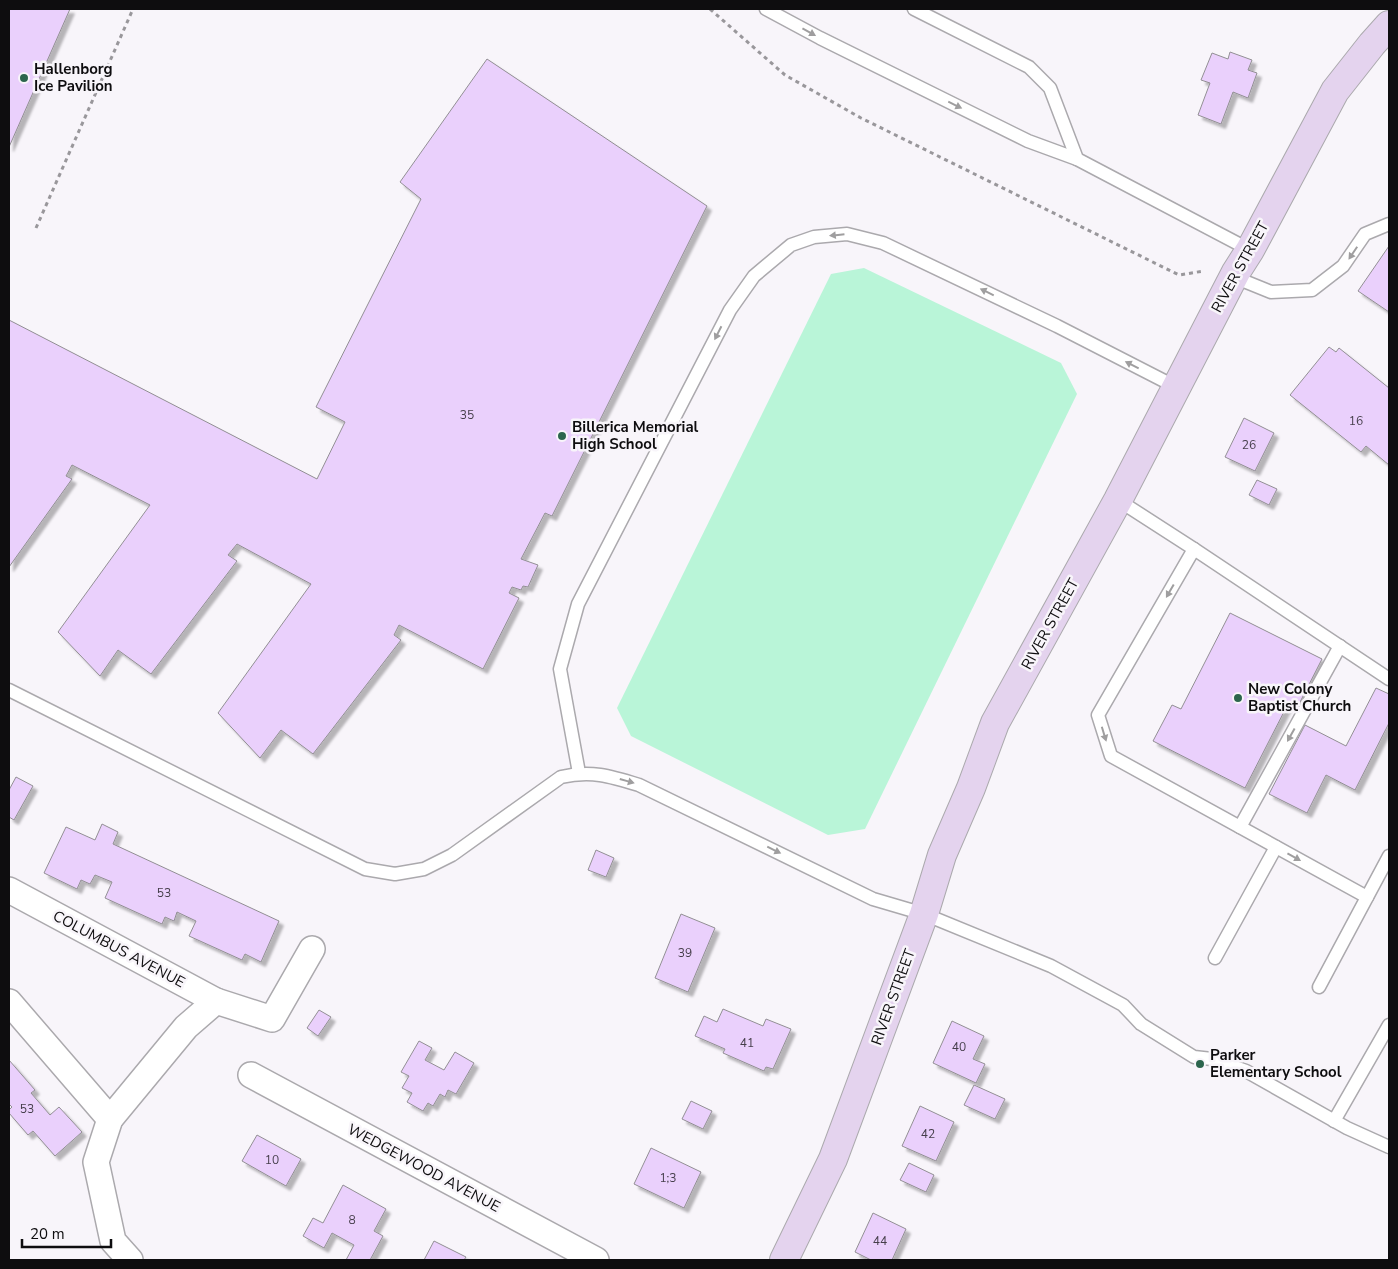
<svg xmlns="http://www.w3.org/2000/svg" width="1398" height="1269" viewBox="0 0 1398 1269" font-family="'Nunito Sans',sans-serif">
<defs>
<filter id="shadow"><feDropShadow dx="4.5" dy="4.5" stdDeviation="1" flood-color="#0004"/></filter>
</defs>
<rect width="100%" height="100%" fill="#f8f5fa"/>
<path fill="#b9f5d8" d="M 864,268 L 1061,363 L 1077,394 L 865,829 L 828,835 L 631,736 L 617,708 L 831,274 Z"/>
<g fill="#ead0fc" stroke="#928f94" filter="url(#shadow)">
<path d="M 9,9 L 70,9 L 9,147 Z"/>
<path d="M 1230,52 L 1252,60 L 1248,70 L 1257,73 L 1248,98 L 1233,92 L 1221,124 L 1198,115 L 1210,83 L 1201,80 L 1212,53 L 1228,59 Z"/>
<path d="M 487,59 L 707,206 L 552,516 L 545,513 L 521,559 L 538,565 L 528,587 L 523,586 L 521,590 L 512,587 L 509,593 L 519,598 L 483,669 L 399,625 L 394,635 L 401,640 L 313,754 L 281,730 L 260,758 L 218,713 L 311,584 L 237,544 L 228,555 L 237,561 L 151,674 L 118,650 L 100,676 L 58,632 L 150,505 L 72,465 L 66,476 L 72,479 L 9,567 L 9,320 L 317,479 L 345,422 L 316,407 L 421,199 L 400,182 Z"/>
<path d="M 1389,246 L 1389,312 L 1358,291 Z"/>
<path d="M 1329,347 L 1336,352 L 1339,348 L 1389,388 L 1389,465 L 1366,446 L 1361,452 L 1290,395 Z"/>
<path d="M 1244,418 L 1274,433 L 1255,471 L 1225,457 Z"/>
<path d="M 1257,480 L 1277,489 L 1269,505 L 1249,495 Z"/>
<path d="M 1230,613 L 1322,659 L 1298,706 L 1289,702 L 1245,788 L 1153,741 L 1172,705 L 1181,709 Z"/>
<path d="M 1376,688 L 1389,694 L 1389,723 L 1355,790 L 1326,775 L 1307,813 L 1269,794 L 1305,725 L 1346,746 Z"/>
<path d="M 16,777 L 33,786 L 14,820 L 9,817 L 9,790 Z"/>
<path d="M 102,824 L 118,832 L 113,844 L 279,921 L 261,962 L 245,954 L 242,960 L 189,936 L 196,921 L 177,912 L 174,921 L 165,917 L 162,924 L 105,898 L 112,882 L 95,875 L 90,884 L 81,880 L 77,889 L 44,873 L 66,827 L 95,840 Z"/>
<path d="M 596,850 L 614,858 L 606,877 L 588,870 Z"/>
<path d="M 681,914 L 715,928 L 688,992 L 655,978 Z"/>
<path d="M 723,1009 L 763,1026 L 766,1019 L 791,1029 L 773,1069 L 766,1067 L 764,1071 L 723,1053 L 725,1049 L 695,1036 L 704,1016 L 717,1022 Z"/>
<path d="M 319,1010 L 331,1017 L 318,1036 L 307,1028 Z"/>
<path d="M 952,1021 L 984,1036 L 973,1059 L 985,1064 L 976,1083 L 933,1063 Z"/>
<path d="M 419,1041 L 432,1048 L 425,1060 L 444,1070 L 455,1052 L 474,1063 L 456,1094 L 448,1090 L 445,1097 L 440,1094 L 433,1106 L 428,1103 L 423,1111 L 407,1102 L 412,1093 L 402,1088 L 409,1076 L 401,1072 Z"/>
<path d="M 9,1060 L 35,1090 L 31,1093 L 50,1115 L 59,1107 L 82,1132 L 55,1156 L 33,1131 L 28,1135 L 9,1113 L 9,1110 L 12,1107 L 9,1104 Z"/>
<path d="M 974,1085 L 1005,1099 L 995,1119 L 964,1105 Z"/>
<path d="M 691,1101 L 712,1111 L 703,1129 L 682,1119 Z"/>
<path d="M 920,1106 L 954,1122 L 936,1161 L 902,1146 Z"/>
<path d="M 257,1135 L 301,1159 L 286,1186 L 242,1161 Z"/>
<path d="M 651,1148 L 701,1172 L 684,1208 L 634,1184 Z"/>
<path d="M 909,1163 L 934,1175 L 926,1192 L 900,1180 Z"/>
<path d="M 343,1185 L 386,1209 L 374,1231 L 383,1236 L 370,1260 L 346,1260 L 354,1245 L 332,1233 L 324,1248 L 303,1236 L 313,1218 L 323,1223 Z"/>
<path d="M 873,1213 L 906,1229 L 892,1260 L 871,1260 L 855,1252 Z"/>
<path d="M 434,1241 L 466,1257 L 464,1260 L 424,1260 Z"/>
</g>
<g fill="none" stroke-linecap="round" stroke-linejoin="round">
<g stroke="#aba9ad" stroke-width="15">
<g id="lane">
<path d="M 766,9 L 820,38 L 1028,141 L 1077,159"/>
<path d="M 914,9 L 1029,67 L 1050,88 L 1077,159 L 1250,250"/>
<path d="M 1234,277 L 1271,292 L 1312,290 L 1343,266 L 1365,234 L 1389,224"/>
<path d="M 1118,500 L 1194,549 L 1389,679"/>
<path d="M 1194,549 L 1098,715 L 1111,756 L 1367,897"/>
<path d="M 9,690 L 365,869 L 395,874 L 424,869 L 452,855 L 561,777 C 591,770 610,776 639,785 L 873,899 L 924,914 L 1051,966 L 1123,1005 L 1141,1024 L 1194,1057 L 1212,1059 L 1246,1071 L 1347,1128 L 1389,1147"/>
<path d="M 579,773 L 560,669 L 578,604 L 730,310 L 754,276 L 791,245 L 814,237 L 847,234 L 883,243 L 1057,326 L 1176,387"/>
<path d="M 1240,827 L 1340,646"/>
<path d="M 1215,958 L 1276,847"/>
<path d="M 1319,987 L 1389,856"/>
<path d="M 1334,1121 L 1389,1025"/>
</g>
</g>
<g stroke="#aba9ad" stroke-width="28">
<g id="street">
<path d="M 9,890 L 216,1001 L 272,1019 L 312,949"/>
<path d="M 9,1002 L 110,1119"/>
<path d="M 251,1075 L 596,1260"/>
<path d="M 130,1260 L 113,1241 L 96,1162 L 110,1119 L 186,1027 L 216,1001"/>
</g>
</g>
<g stroke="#aba9ad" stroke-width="30">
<path id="secondary" d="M 784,1260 L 833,1159 L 924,914 L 942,855 L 971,788 L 995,723 L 1118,500 L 1236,272 L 1250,250 L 1335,91 L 1372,44 L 1389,25"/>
</g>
<g stroke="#99979b" stroke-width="3" stroke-dasharray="4 4" stroke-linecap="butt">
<path d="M 710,9 L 785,75 L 861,118 L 1179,275 L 1204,271"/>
<path d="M 36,228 L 133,9"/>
</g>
<use href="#lane" stroke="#fff" stroke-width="12"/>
<use href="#street" stroke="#fff" stroke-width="25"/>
<use href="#secondary" stroke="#e4d3ee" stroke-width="28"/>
</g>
<defs><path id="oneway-solid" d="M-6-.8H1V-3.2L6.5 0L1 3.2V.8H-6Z" transform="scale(1.25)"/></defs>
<g fill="#9f9e9f">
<use href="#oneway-solid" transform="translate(809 32) rotate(29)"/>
<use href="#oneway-solid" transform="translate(955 105) rotate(26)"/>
<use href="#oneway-solid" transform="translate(837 235) rotate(174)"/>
<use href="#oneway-solid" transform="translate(1353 253) rotate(124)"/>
<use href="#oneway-solid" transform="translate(987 292) rotate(-154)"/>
<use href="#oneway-solid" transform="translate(718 333) rotate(117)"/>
<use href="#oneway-solid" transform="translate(1132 365) rotate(-153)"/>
<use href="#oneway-solid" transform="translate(1170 591) rotate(120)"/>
<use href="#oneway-solid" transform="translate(1104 734) rotate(73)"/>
<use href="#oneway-solid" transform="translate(1291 735) rotate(119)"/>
<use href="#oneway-solid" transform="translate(627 781) rotate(16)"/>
<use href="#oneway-solid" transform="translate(774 850) rotate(26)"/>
<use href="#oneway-solid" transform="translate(1294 857) rotate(29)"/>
</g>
<g fill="#2c654d" stroke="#f8f5fa" stroke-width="2">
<circle cx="24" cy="78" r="5"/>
<circle cx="562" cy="436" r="5"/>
<circle cx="1238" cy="698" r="5"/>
<circle cx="1200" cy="1064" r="5"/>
</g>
<g text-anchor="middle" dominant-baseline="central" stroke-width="5" stroke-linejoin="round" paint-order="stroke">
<g font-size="12" fill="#453e4a">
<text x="467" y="415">35</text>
<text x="1356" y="421">16</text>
<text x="1249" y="445">26</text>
<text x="164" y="893">53</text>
<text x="685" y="953">39</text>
<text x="747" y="1043">41</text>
<text x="959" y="1047">40</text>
<text x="27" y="1109">53</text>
<text x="928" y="1134">42</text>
<text x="272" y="1160">10</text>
<text x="668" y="1178">1;3</text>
<text x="352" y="1220">8</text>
<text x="880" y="1241">44</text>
</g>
<g font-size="15" font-weight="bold" fill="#0e0d0f" stroke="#f8f5fa" text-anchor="start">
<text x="34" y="69">Hallenborg<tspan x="34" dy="17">Ice Pavilion</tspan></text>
<text x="572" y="427">Billerica Memorial<tspan x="572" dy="17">High School</tspan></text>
<text x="1248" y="689">New Colony<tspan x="1248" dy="17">Baptist Church</tspan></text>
<text x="1210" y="1055">Parker<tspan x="1210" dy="17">Elementary School</tspan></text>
</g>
<g font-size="15" fill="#0e0d0f" stroke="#f8f5fa">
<text transform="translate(1240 267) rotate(-61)">RIVER STREET</text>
<text transform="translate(1050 624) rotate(-61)">RIVER STREET</text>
<text transform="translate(119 949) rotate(28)">COLUMBUS AVENUE</text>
<text transform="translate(893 997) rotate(-70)">RIVER STREET</text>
<text transform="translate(424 1168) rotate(28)">WEDGEWOOD AVENUE</text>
</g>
</g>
<rect width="1398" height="1269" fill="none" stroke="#0e0d0f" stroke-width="20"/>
<path d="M22 1239v8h89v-8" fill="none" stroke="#0e0d0f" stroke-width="2.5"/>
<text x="30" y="1239" font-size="15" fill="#0e0d0f" stroke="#f8f5fa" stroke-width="4" paint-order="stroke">20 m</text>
</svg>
